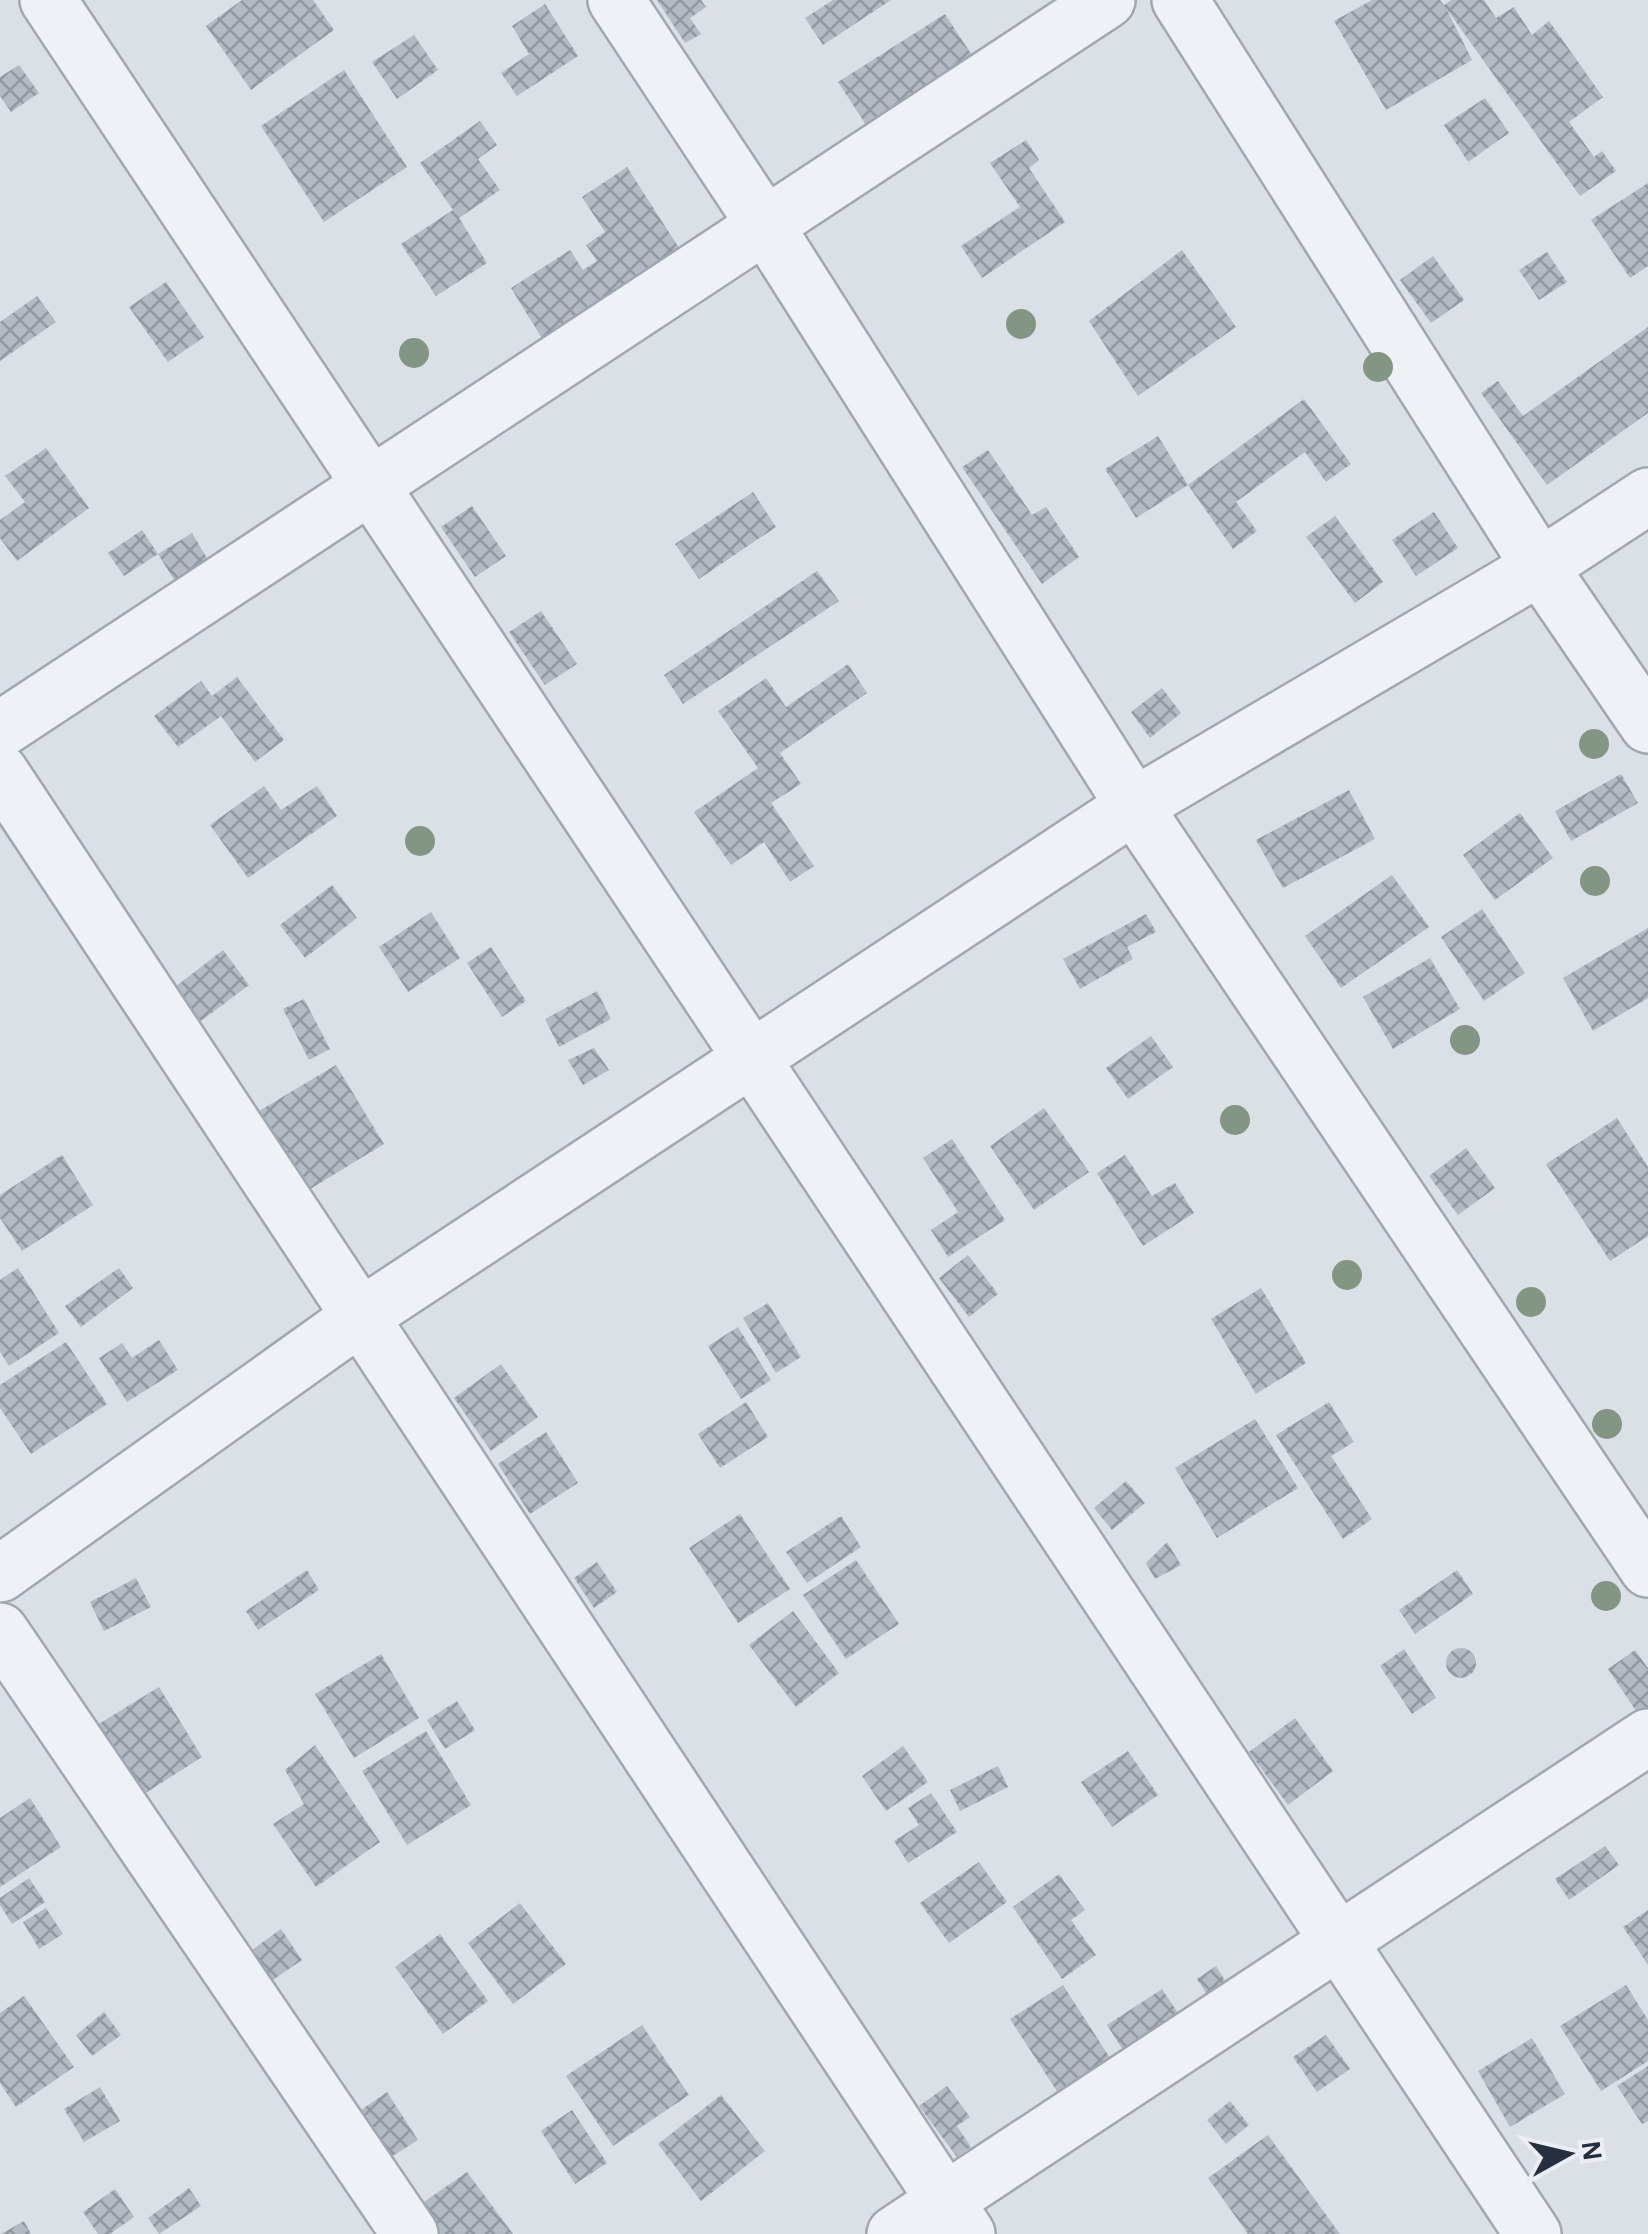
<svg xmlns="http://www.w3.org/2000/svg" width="1648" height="2234" viewBox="0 0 1648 2234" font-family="'Alegreya Sans',sans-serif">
<defs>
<pattern id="building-cross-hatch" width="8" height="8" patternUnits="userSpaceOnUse" patternTransform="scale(2.5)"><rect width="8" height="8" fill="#b2bac4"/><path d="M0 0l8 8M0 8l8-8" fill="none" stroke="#9198a1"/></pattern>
</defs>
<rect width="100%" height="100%" fill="#dbe0e7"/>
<g fill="url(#building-cross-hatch)">
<path d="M 242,0 L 313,0 L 334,30 L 251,90 L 206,26 Z"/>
<path d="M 657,0 L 701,0 L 706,7 L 690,18 L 701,34 L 685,43 Z"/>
<path d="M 833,0 L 891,0 L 823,45 L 805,18 Z"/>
<path d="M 1372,0 L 1440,0 L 1444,5 L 1451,0 L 1484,0 L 1496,18 L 1514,7 L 1532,35 L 1549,21 L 1603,97 L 1569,122 L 1594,157 L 1602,151 L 1616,171 L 1580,196 L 1446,8 L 1472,60 L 1386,110 L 1334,21 Z"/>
<path d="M 545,4 L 578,56 L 517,96 L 501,73 L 529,54 L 512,26 Z"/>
<path d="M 945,14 L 975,60 L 868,128 L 838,82 Z"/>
<path d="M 414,35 L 438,70 L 397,99 L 372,62 Z"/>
<path d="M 19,65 L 39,93 L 11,112 L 0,96 L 0,77 Z"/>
<path d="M 344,70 L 407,167 L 324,222 L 261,126 Z"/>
<path d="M 1485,98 L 1509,133 L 1468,162 L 1444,125 Z"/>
<path d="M 480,121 L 497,145 L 478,159 L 500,190 L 459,218 L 487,263 L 436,296 L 401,244 L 453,210 L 420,163 Z"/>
<path d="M 1026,140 L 1039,160 L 1029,168 L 1065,222 L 982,278 L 961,246 L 1020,207 L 990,163 Z"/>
<path d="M 627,167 L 681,251 L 543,340 L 511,288 L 570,250 L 583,270 L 597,261 L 586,245 L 605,232 L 582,197 Z"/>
<path d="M 1648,183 L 1648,266 L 1630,278 L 1591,220 Z"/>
<path d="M 1182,250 L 1236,327 L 1138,396 L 1089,321 Z"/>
<path d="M 1547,252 L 1567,282 L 1539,300 L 1519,270 Z"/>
<path d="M 1433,256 L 1464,300 L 1431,323 L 1400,280 Z"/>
<path d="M 166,282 L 204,337 L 168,362 L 129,307 Z"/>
<path d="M 37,296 L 56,322 L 0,361 L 0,322 Z"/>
<path d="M 1648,327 L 1648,413 L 1547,485 L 1481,393 L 1498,381 L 1523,416 Z"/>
<path d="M 1304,399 L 1351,464 L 1326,482 L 1305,452 L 1236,502 L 1257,531 L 1233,549 L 1188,485 Z"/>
<path d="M 1158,436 L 1188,485 L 1136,518 L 1105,469 Z"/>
<path d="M 46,448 L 89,508 L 17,561 L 0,538 L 0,520 L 25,502 L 5,476 Z"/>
<path d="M 988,450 L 1032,515 L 1046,507 L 1079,557 L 1042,584 L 962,467 Z"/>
<path d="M 753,492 L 776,527 L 699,579 L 675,544 Z"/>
<path d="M 472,506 L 506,556 L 475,577 L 441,527 Z"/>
<path d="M 1434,512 L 1458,548 L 1416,576 L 1392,540 Z"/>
<path d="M 1335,516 L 1383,582 L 1355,603 L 1306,537 Z"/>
<path d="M 142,530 L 158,554 L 124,576 L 108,553 Z"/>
<path d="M 192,533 L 211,565 L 178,586 L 158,554 Z"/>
<path d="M 817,571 L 839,601 L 683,704 L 664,675 Z"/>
<path d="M 541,611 L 577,664 L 545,685 L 509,632 Z"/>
<path d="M 848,664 L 867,693 L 780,753 L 801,784 L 771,803 L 814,866 L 790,882 L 764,842 L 731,865 L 694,812 L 758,768 L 718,711 L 766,678 L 786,707 Z"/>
<path d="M 237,677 L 284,740 L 255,762 L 221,716 L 178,747 L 154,716 L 201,681 L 212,696 Z"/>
<path d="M 1162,688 L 1181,713 L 1150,738 L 1131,712 Z"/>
<path d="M 1621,774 L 1638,803 L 1571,841 L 1555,811 Z"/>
<path d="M 264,786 L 281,810 L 317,786 L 337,816 L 248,878 L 210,825 Z"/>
<path d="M 1349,790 L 1375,839 L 1283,888 L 1256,840 Z"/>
<path d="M 1520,813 L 1553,858 L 1495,900 L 1463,855 Z"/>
<path d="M 1392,875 L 1429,927 L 1341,988 L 1305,936 Z"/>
<path d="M 332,885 L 357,918 L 305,958 L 280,925 Z"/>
<path d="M 1482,909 L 1525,973 L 1484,1001 L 1441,937 Z"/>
<path d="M 431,912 L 460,958 L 408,992 L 379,947 Z"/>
<path d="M 1146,914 L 1156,932 L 1127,947 L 1133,959 L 1080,989 L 1063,959 Z"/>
<path d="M 1648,928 L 1648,998 L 1593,1031 L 1563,978 Z"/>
<path d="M 491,947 L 526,1001 L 502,1017 L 467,963 Z"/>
<path d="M 223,950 L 249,985 L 201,1021 L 175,987 Z"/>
<path d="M 1430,958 L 1460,1009 L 1393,1049 L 1363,997 Z"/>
<path d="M 597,991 L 611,1019 L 559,1047 L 545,1019 Z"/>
<path d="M 304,999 L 330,1049 L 309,1060 L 283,1009 Z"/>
<path d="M 1151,1036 L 1173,1067 L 1128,1099 L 1106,1068 Z"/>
<path d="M 594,1048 L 609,1070 L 583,1085 L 568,1060 Z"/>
<path d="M 336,1065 L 384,1144 L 307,1191 L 259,1111 Z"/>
<path d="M 1044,1108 L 1089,1172 L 1034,1210 L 990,1146 Z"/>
<path d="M 1617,1118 L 1648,1167 L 1648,1236 L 1610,1261 L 1546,1164 Z"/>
<path d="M 952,1139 L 1005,1220 L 948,1257 L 931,1230 L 958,1212 L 923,1158 Z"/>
<path d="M 1466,1148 L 1495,1188 L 1458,1215 L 1429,1176 Z"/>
<path d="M 62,1155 L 93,1205 L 22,1251 L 0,1218 L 0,1195 Z"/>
<path d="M 1125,1155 L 1152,1196 L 1175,1183 L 1194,1213 L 1143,1246 L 1097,1173 Z"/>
<path d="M 968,1255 L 998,1294 L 969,1317 L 939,1278 Z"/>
<path d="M 18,1268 L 59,1333 L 9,1366 L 0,1352 L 0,1280 Z"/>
<path d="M 119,1268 L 133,1288 L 81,1327 L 65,1306 Z"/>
<path d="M 1261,1288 L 1306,1363 L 1256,1394 L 1211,1319 Z"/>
<path d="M 768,1303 L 801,1357 L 776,1373 L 743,1318 Z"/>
<path d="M 738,1327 L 771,1380 L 741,1399 L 708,1346 Z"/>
<path d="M 159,1340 L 178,1370 L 127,1402 L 99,1358 L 122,1343 L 132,1358 Z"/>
<path d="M 66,1342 L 107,1404 L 31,1454 L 0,1408 L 0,1385 Z"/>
<path d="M 501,1364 L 538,1417 L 491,1451 L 454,1398 Z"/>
<path d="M 746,1402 L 768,1437 L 720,1468 L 698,1434 Z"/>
<path d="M 1329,1402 L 1354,1442 L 1331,1456 L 1372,1519 L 1343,1539 L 1276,1435 Z"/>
<path d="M 1255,1419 L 1298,1488 L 1217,1538 L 1175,1468 Z"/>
<path d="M 546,1432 L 578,1483 L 530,1514 L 498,1464 Z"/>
<path d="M 1126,1481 L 1145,1503 L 1112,1530 L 1094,1508 Z"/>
<path d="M 740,1514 L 790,1589 L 738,1623 L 689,1548 Z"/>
<path d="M 841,1516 L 861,1547 L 807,1583 L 786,1552 Z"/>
<path d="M 1167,1542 L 1181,1565 L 1155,1579 L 1146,1563 Z"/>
<path d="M 856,1560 L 899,1624 L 846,1659 L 803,1595 Z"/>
<path d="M 597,1562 L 617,1592 L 594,1608 L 574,1578 Z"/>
<path d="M 307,1570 L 319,1590 L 258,1630 L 246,1611 Z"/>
<path d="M 1457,1570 L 1473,1594 L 1415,1634 L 1399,1610 Z"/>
<path d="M 136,1578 L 151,1607 L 104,1631 L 90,1602 Z"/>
<path d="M 793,1611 L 839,1673 L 796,1707 L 749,1645 Z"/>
<circle cx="1461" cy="1663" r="15"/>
<path d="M 1404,1649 L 1436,1698 L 1412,1714 L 1380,1666 Z"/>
<path d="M 1635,1650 L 1648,1668 L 1648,1707 L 1638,1714 L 1608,1669 Z"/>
<path d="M 381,1654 L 419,1718 L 354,1758 L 315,1694 Z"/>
<path d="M 159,1687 L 202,1757 L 141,1796 L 97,1725 Z"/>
<path d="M 457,1701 L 475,1730 L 445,1749 L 427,1720 Z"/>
<path d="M 1295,1718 L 1333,1771 L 1288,1805 L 1249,1752 Z"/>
<path d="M 426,1731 L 471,1805 L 407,1845 L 362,1771 Z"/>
<path d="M 315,1745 L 380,1842 L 316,1887 L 273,1824 L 304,1804 L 285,1770 Z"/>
<path d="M 903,1746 L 928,1782 L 886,1811 L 862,1776 Z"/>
<path d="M 1128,1751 L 1158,1795 L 1112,1827 L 1081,1782 Z"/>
<path d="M 998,1766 L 1008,1787 L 960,1811 L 950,1790 Z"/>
<path d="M 931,1793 L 957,1832 L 908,1863 L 894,1841 L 919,1825 L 908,1808 Z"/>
<path d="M 30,1798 L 61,1847 L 0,1887 L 0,1818 Z"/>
<path d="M 1605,1846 L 1619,1865 L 1569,1900 L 1555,1879 Z"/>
<path d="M 979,1862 L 1007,1902 L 949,1943 L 920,1903 Z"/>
<path d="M 1059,1874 L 1085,1910 L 1071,1920 L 1096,1955 L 1062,1979 L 1013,1907 Z"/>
<path d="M 29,1878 L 45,1902 L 12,1924 L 0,1905 L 0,1898 Z"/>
<path d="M 520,1903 L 566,1964 L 513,2004 L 468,1943 Z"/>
<path d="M 46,1908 L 63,1934 L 39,1949 L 23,1922 Z"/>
<path d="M 1648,1910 L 1648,1965 L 1623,1927 Z"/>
<path d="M 281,1929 L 302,1960 L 270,1982 L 249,1952 Z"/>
<path d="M 440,1934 L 488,2001 L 443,2034 L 395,1967 Z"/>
<path d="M 1216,1966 L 1227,1984 L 1208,1996 L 1197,1979 Z"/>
<path d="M 1063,1985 L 1112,2061 L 1060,2096 L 1010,2019 Z"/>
<path d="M 1626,1985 L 1648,2020 L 1648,2061 L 1601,2091 L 1560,2026 Z"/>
<path d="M 1162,1989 L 1180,2016 L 1125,2053 L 1107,2025 Z"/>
<path d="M 24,1996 L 74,2067 L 16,2107 L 0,2083 L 0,2013 Z"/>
<path d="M 104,2012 L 121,2035 L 92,2056 L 76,2035 Z"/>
<path d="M 642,2025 L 689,2095 L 613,2146 L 566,2076 Z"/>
<path d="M 1326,2035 L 1350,2069 L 1317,2092 L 1293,2057 Z"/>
<path d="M 1532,2038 L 1565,2094 L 1510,2127 L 1478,2071 Z"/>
<path d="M 1648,2066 L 1648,2121 L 1642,2124 L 1617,2086 Z"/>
<path d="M 947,2086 L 970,2117 L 957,2126 L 971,2147 L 957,2157 L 919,2106 Z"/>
<path d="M 100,2087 L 120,2121 L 84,2142 L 64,2109 Z"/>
<path d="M 387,2092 L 418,2140 L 391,2157 L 361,2110 Z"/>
<path d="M 721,2095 L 765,2151 L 701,2201 L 658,2144 Z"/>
<path d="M 1230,2101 L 1249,2125 L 1226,2144 L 1207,2120 Z"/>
<path d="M 572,2110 L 607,2163 L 575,2184 L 541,2131 Z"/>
<path d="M 1268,2135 L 1340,2234 L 1248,2234 L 1208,2178 Z"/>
<path d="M 467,2172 L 513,2234 L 438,2234 L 418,2206 Z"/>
<path d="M 189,2188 L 201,2206 L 159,2234 L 148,2218 Z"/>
<path d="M 115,2189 L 134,2217 L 110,2234 L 98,2234 L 83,2212 Z"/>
<path d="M 24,2221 L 31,2234 L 1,2234 Z"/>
</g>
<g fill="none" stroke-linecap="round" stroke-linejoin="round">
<g stroke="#a1a7b1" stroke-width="60">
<g id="minor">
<path d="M 48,0 L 1533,2234"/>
<path d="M 616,0 L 765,225 L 1134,806 L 1648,1569"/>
<path d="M 1180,0 L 1540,567 L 1648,725"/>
<path d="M 0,730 L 1107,0"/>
<path d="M 0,772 L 967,2234"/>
<path d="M 0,1574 L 360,1317 L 1134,806 L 1540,567 L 1648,496"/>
<path d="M 0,1631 L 410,2234"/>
<path d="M 895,2234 L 1648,1737"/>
</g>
</g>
<use href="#minor" stroke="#eef1f5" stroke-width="55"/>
</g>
<g fill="#829683">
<circle cx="1021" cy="324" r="15"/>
<circle cx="414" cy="353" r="15"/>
<circle cx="1378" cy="367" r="15"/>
<circle cx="1594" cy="744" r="15"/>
<circle cx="420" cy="841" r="15"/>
<circle cx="1595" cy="881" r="15"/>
<circle cx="1465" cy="1040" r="15"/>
<circle cx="1235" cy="1120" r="15"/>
<circle cx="1347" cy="1275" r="15"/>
<circle cx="1531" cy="1302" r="15"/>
<circle cx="1607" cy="1424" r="15"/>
<circle cx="1606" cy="1596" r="15"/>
</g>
<g transform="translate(1568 2154) rotate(82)" stroke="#ebeff5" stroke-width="8" paint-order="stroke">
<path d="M0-8L18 38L0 25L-18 38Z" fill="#252f3e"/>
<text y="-15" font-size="28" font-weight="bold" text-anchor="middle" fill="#252f3e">N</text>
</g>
</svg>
